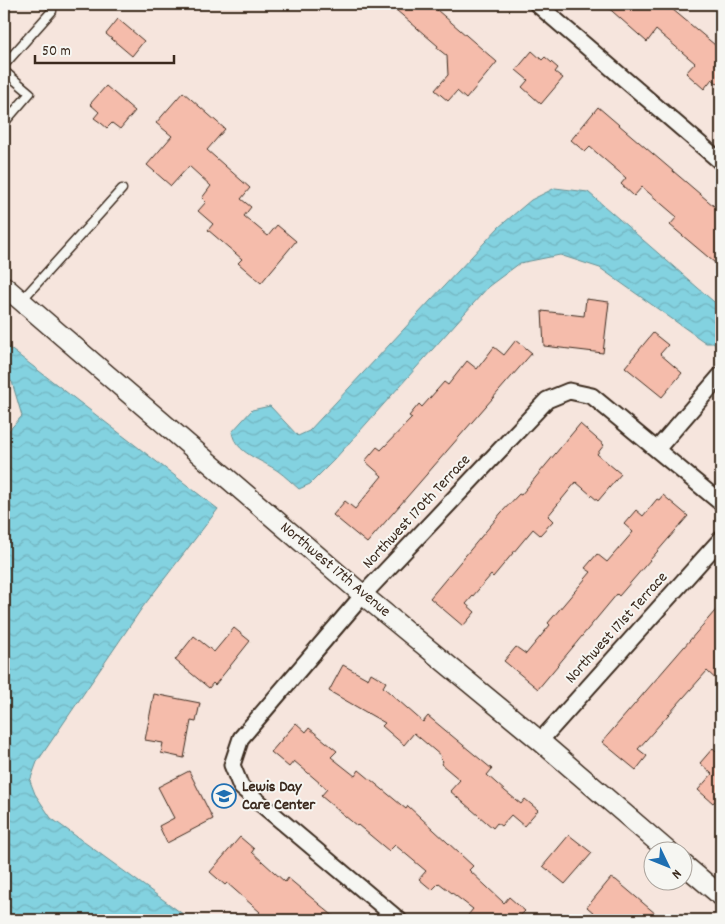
<svg xmlns="http://www.w3.org/2000/svg" width="725" height="924" viewBox="0 0 725 924" font-family="Dekko,sans-serif">
<defs>
<pattern id="water-waves" width="16" height="10" patternUnits="userSpaceOnUse" patternTransform="scale(1.25)"><rect width="16" height="10" fill="#83d2e0"/><path d="M0 5q4-4 8 0t8 0" fill="none" stroke="#72b4c0"/></pattern>
</defs>
<rect width="100%" height="100%" fill="#f6e5dd"/>
<filter id="ink" filterUnits="userSpaceOnUse"><feTurbulence type="fractalNoise" baseFrequency=".02" numOctaves="2"/><feDisplacementMap in="SourceGraphic" scale="10" xChannelSelector="R" yChannelSelector="G"/><feConvolveMatrix kernelMatrix="1 2 1 2 8 2 1 2 1" color-interpolation-filters="sRGB"/></filter>
<g filter="url(#ink)">
<g fill="url(#water-waves)" stroke="#668f92">
<path d="M 555,188 L 588,192 L 721,308 L 721,339 L 718,343 L 706,343 L 600,268 L 560,255 L 520,263 L 489,286 L 334,460 L 310,484 L 299,489 C 292,483 285,476 278,471 C 262,460 235,453 232,432 L 252,410 L 270,406 L 298,436 L 309,431 L 499,227 L 531,200 Z"/>
<path d="M 4,344 L 218,509 L 142,608 L 37,762 L 30,781 L 35,794 L 51,818 L 191,920 L 4,920 L 4,436 L 22,416 L 12,382 L 4,375 Z"/>
</g>
<g fill="#f5bcab" stroke="#3b2a1e">
<path d="M 389,4 L 442,4 L 437,10 L 497,62 L 466,99 L 457,91 L 448,101 L 435,90 L 448,75 L 447,56 L 437,48 L 438,46 Z"/>
<path d="M 604,4 L 666,4 L 721,50 L 721,86 L 712,79 L 704,89 L 686,73 L 695,63 L 656,30 L 647,42 Z"/>
<path d="M 118,19 L 144,41 L 132,56 L 106,34 Z"/>
<path d="M 532,51 L 542,60 L 545,57 L 558,68 L 555,72 L 563,78 L 541,104 L 522,87 L 528,80 L 516,70 Z"/>
<path d="M 106,86 L 135,111 L 120,129 L 112,123 L 107,128 L 101,123 L 94,118 L 99,112 L 90,104 Z"/>
<path d="M 183,92 L 225,129 L 207,150 L 250,188 L 241,199 L 251,207 L 244,216 L 268,236 L 277,225 L 296,241 L 261,283 L 238,263 L 242,259 L 208,230 L 213,224 L 198,211 L 206,202 L 202,198 L 211,186 L 189,166 L 171,186 L 147,165 L 172,136 L 156,123 Z"/>
<path d="M 598,107 L 721,212 L 721,268 L 670,225 L 677,217 L 642,187 L 634,196 L 621,184 L 626,178 L 590,147 L 585,152 L 571,140 Z"/>
<path d="M 586,299 L 609,302 L 603,353 L 544,346 L 542,311 L 584,316 Z"/>
<path d="M 653,333 L 668,345 L 660,354 L 682,373 L 662,397 L 625,367 Z"/>
<path d="M 516,340 L 532,353 L 367,543 L 333,515 L 345,501 L 355,509 L 382,476 L 365,461 L 377,447 L 381,450 L 412,418 L 409,416 L 419,404 L 422,407 L 444,382 L 448,385 L 467,361 L 477,369 L 494,347 L 504,355 Z"/>
<path d="M 580,424 L 604,445 L 597,454 L 621,474 L 598,501 L 576,482 L 548,516 L 553,521 L 540,535 L 533,529 L 493,577 L 491,575 L 466,604 L 475,612 L 463,626 L 430,598 L 501,513 L 519,494 L 521,495 Z"/>
<path d="M 663,495 L 688,516 L 619,596 L 617,594 L 538,689 L 504,661 L 516,647 L 526,654 L 550,625 L 548,623 L 591,572 L 585,568 L 597,554 L 607,562 L 633,532 L 624,524 L 636,510 L 643,516 L 657,499 L 659,500 Z"/>
<path d="M 721,604 L 721,684 L 707,671 L 638,749 L 647,756 L 636,770 L 602,742 Z"/>
<path d="M 234,628 L 250,641 L 215,685 L 213,683 L 209,688 L 175,660 L 194,636 L 214,652 Z"/>
<path d="M 343,665 L 368,679 L 371,673 L 386,682 L 383,687 L 423,722 L 428,716 L 492,769 L 487,775 L 505,791 L 521,804 L 525,799 L 538,810 L 524,826 L 511,815 L 501,826 L 497,823 L 493,828 L 450,791 L 460,780 L 441,764 L 443,761 L 440,758 L 441,756 L 414,733 L 404,745 L 382,726 L 385,723 L 329,691 Z"/>
<path d="M 154,694 L 200,703 L 196,722 L 191,721 L 184,758 L 161,753 L 163,743 L 145,740 Z"/>
<path d="M 296,723 L 306,732 L 309,728 L 337,751 L 331,757 L 355,776 L 359,770 L 406,809 L 408,806 L 473,866 L 469,870 L 504,903 L 509,897 L 525,911 L 516,920 L 464,920 L 473,909 L 439,883 L 432,890 L 419,879 L 426,871 L 395,845 L 389,851 L 358,825 L 357,826 L 321,796 L 327,789 L 294,761 L 289,767 L 271,752 Z"/>
<path d="M 713,748 L 721,756 L 721,795 L 713,803 L 698,790 L 712,774 L 700,763 Z"/>
<path d="M 189,771 L 213,819 L 167,843 L 159,826 L 174,818 L 158,787 Z"/>
<path d="M 569,835 L 592,853 L 565,884 L 543,866 Z"/>
<path d="M 240,837 L 254,849 L 252,852 L 285,882 L 288,878 L 338,920 L 253,920 L 260,912 L 227,883 L 225,885 L 210,872 Z"/>
<path d="M 611,878 L 616,880 L 663,920 L 602,920 L 587,907 Z"/>
</g>
<g fill="none" stroke-linecap="round" stroke-linejoin="round">
<g stroke="#3b2a1e" stroke-width="11">
<g id="service">
<path d="M 4,65 L 52,11"/>
<path d="M 4,71 L 30,93 L 4,123"/>
<path d="M 21,301 L 122,189"/>
</g>
</g>
<g stroke="#3b2a1e" stroke-width="19">
<g id="minor">
<path d="M 537,4 L 721,162"/>
<path d="M 658,448 L 721,375"/>
<path d="M 540,741 L 721,539"/>
<path d="M 399,920 L 241,787 L 232,765 L 241,738 L 363,595 L 547,400 L 569,391 L 592,396 L 721,503"/>
</g>
</g>
<g stroke="#3b2a1e" stroke-width="22">
<g id="tertiary">
<path d="M 4,286 L 363,595 L 540,741 L 669,852"/>
<path d="M 682,863 L 721,896"/>
</g>
</g>
<use href="#service" stroke="#f6f6f2" stroke-width="8"/>
<use href="#minor" stroke="#f6f6f2" stroke-width="15"/>
<use href="#tertiary" stroke="#f6f6f2" stroke-width="19"/>
</g>
</g>
<defs>
<g id="school-ring" transform="scale(1.25)"><circle r="9.5" fill="#f6f6f2" stroke="#1f6fb2" stroke-width="1.5"/><path d="M0-5L7-2L0 1L-7-2ZM-4 1L0 2.5L4 1V4Q0 6-4 4Z" fill="#1f6fb2"/></g>
</defs>
<g fill-rule="evenodd">
<use href="#school-ring" x="224" y="796"/>
</g>
<g text-anchor="middle" dominant-baseline="central" stroke-width="4" stroke-linejoin="round" paint-order="stroke">
<g font-size="16" fill="#3b2a1e" stroke="#f6f6f2">
<text transform="translate(417 512) rotate(-47)">Northwest 170th Terrace</text>
<text transform="translate(335 570) rotate(40)">Northwest 17th Avenue</text>
<text transform="translate(617 628) rotate(-48)">Northwest 171st Terrace</text>
</g>
<g font-size="16" font-weight="bold" fill="#3b2a1e" stroke="#f6f6f2" text-anchor="start">
<text x="242" y="787">Lewis Day<tspan x="242" dy="18">Care Center</tspan></text>
</g>
</g>
<rect width="725" height="924" fill="none" stroke="#f6f6f2" stroke-width="20"/>
<rect x="10" y="10" width="705" height="904" fill="none" stroke="#3b2a1e" stroke-width="2" filter="url(#ink)"/>
<g transform="translate(668 866) rotate(133)"><circle r="24" fill="#f6f6f2" stroke="#aba49d"/>
<path d="M0-4L9 19L0 12L-9 19Z" fill="#1f6fb2"/>
<text y="-8" font-size="14" font-weight="bold" text-anchor="middle" fill="#3b2a1e">N</text>
</g>
<path d="M35 55v8h139v-8" fill="none" stroke="#3b2a1e" stroke-width="2.5"/>
<text x="42" y="55" font-size="15" fill="#3b2a1e" stroke="#f6f6f2" stroke-width="4" paint-order="stroke">50 m</text>
</svg>
